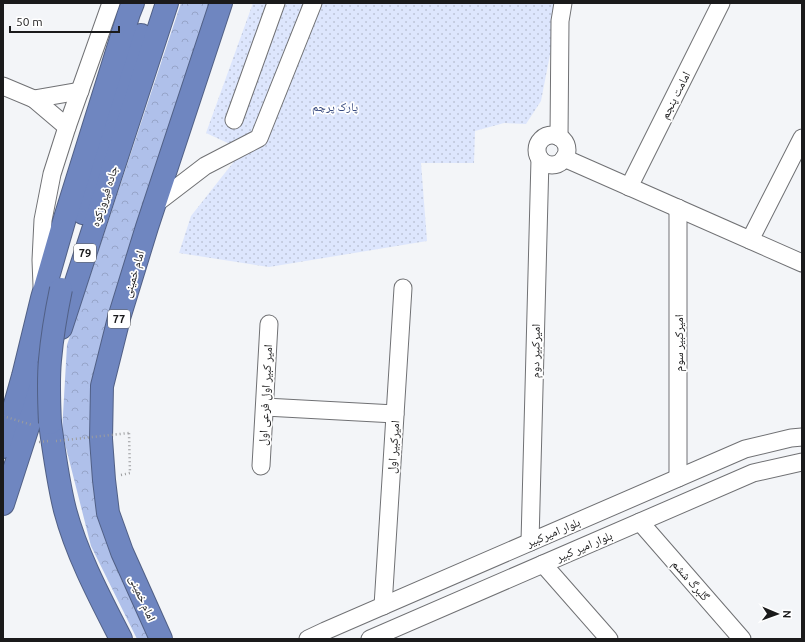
<svg xmlns="http://www.w3.org/2000/svg" width="805" height="642" viewBox="0 0 805 642" font-family="Ubuntu,'Noto Naskh Arabic',sans-serif">
<defs>
<pattern id="forest-crowns" width="20" height="18" patternUnits="userSpaceOnUse"><rect width="20" height="18" fill="#afc0ea"/><path d="M2 6a3 3 0 1 1 6 0M12 15a3 3 0 1 1 6 0" fill="none" stroke="#96a4c8"/></pattern>
<pattern id="park-dots" width="8" height="8" patternUnits="userSpaceOnUse"><rect width="8" height="8" fill="#dde6fd"/><path d="M2 2h.1M6 6h.1" fill="none" stroke="#bdc5d8" stroke-width="1.8" stroke-linecap="round"/></pattern>
</defs>
<rect width="100%" height="100%" fill="#f3f5f8"/>
<path fill="url(#forest-crowns)" d="M 181,3 L 210,3 L 111,315 L 90,390 L 93,483 L 102,529 L 153,639 L 137,639 L 91,546 L 62,432 L 67,345 Z"/>
<path fill="url(#park-dots)" d="M 253,3 L 560,3 L 541,101 L 526,124 L 504,123 L 475,131 L 474,163 L 421,163 L 427,241 L 269,267 L 179,253 L 191,216 L 243,150 L 206,133 Z"/>
<g fill="none" stroke-linecap="round" stroke-linejoin="round">
<g stroke="#707174" stroke-width="19">
<g id="minor">
<path d="M 3,86 L 34,99"/>
<path d="M 234,120 L 276,3"/>
<path d="M 67,127 L 34,99 L 80,91"/>
<circle cx="552" cy="150" r="15"/>
<path d="M 559,137 L 560,21 L 563,3"/>
<path d="M 564,158 L 802,263"/>
<path d="M 629,187 L 721,3"/>
<path d="M 154,205 L 205,166 L 259,138 L 313,3"/>
<path d="M 678,208 L 678,478"/>
<path d="M 750,240 L 802,138"/>
<path d="M 42,286 L 41,260 L 43,220 L 52,174 L 67,127 L 111,3"/>
<path d="M 265,407 L 395,414"/>
<path d="M 261,466 L 269,324"/>
<path d="M 640,522 L 742,639"/>
<path d="M 530,542 L 540,159"/>
<path d="M 543,564 L 609,639"/>
<path d="M 383,606 L 403,288"/>
<path d="M 308,639 L 325,631 L 745,449 L 791,438 L 802,437"/>
<path d="M 370,639 L 753,473 L 802,462"/>
</g>
</g>
<g stroke="#516086" stroke-width="24">
<g id="highway">
<path d="M 83,213 L 107,137 L 141,35"/>
<path d="M 61,328 L 167,3"/>
<path d="M 50,423 C 54,452 58,482 65,510 C 77,555 100,598 121,639"/>
<path d="M 3,447 L 23,376 L 42,298 L 65,218 L 129,13 L 133,3"/>
<path d="M 3,504 L 47,368"/>
<path d="M 161,639 L 122,552 L 108,513 L 104,480 L 101,439 L 102,386 L 119,318 L 147,227 L 221,3"/>
</g>
</g>
<path stroke="#9b9c9e" stroke-width="2.5" stroke-dasharray="1 3" stroke-linecap="butt" d="M 121,475 L 130,473 L 129,433"/>
<use href="#minor" stroke="#fff" stroke-width="17"/>
<use href="#highway" stroke="#6f86c0" stroke-width="22"/>
<g stroke="#516086" stroke-width="24" stroke-linecap="butt">
<path id="highway-bridge" d="M 50,423 C 49,402 48,381 50,360 C 52,337 56,313 61,289"/>
</g>
<g stroke="#9b9c9e" stroke-width="2.5" stroke-dasharray="1 3" stroke-linecap="butt">
<path d="M 3,416 L 32,425"/>
<path d="M 56,441 L 129,433"/>
<path d="M 39,442 L 49,441"/>
</g>
<use href="#highway-bridge" stroke="#6f86c0" stroke-width="22"/>
</g>
<g text-anchor="middle" dominant-baseline="central" stroke-width="3.5" stroke-linejoin="round" paint-order="stroke">
<g fill="#fff" stroke="#5f5f5f" stroke-width="1">
<rect x="74" y="244" width="22" height="18" rx="3"/>
<rect x="108" y="310" width="22" height="18" rx="3"/>
</g>
<g font-size="11" font-weight="bold" fill="#1a1a1b">
<text x="85" y="253">79</text>
<text x="119" y="319">77</text>
</g>
<g font-size="12" fill="#1a1a1b" stroke="#fff">
<text transform="translate(675 95) rotate(-63)">امامت پنجم</text>
<text transform="translate(104 196) rotate(-72)">جاده فیروزکوه</text>
<text transform="translate(133 274) rotate(-73)">امام خمینی</text>
<text transform="translate(678 343) rotate(-90)">امیرکبیر سوم</text>
<text transform="translate(535 351) rotate(-89)">امیرکبیر دوم</text>
<text transform="translate(265 395) rotate(-87)">امیر کبیر اول فرعی اول</text>
<text transform="translate(393 447) rotate(-86)">امیرکبیر اول</text>
<text transform="translate(553 532) rotate(-23)">بلوار امیرکبیر</text>
<text transform="translate(584 546) rotate(-23)">بلوار امیر کبیر</text>
<text transform="translate(691 580) rotate(49)">گلبرگ ششم</text>
<text transform="translate(143 598) rotate(66)">امام خمینی</text>
</g>
<g font-size="12" fill="#36497e" stroke="#fff">
<text x="335" y="106">پارک پرچم</text>
</g>
</g>
<rect width="805" height="642" fill="none" stroke="#1a1a1b" stroke-width="8"/>
<g transform="translate(777 614) rotate(92)" stroke="#ffffff" stroke-width="3" paint-order="stroke">
<path d="M0-3L7 15L0 10L-7 15Z" fill="#1a1a1b"/>
<text y="-6" font-size="11" font-weight="bold" text-anchor="middle" fill="#1a1a1b">N</text>
</g>
<path d="M10 26v6h109v-6" fill="none" stroke="#1a1a1b" stroke-width="2"/>
<text x="16" y="26" font-size="12" fill="#1a1a1b" stroke="#ffffff" stroke-width="3" paint-order="stroke">50 m</text>
</svg>
